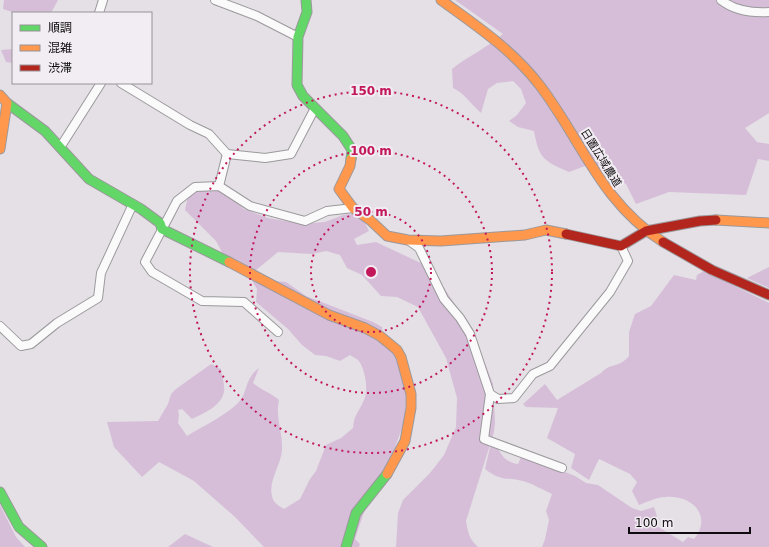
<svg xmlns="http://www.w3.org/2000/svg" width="769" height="547" viewBox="0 0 769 547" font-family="'DejaVu Sans','Noto Sans JP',sans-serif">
<rect width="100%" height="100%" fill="#e4e0e5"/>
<g fill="#d6bed9">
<path d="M 4,0 L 58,0 L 51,13 L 15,13 L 3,9 Z"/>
<path d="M 455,0 L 769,0 L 769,113 L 745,128 L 757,142 L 769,144 L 769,161 L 758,159 L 746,195 L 669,192 L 636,204 L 626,184 L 612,176 L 585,166 L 569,172 C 544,161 539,159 534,131 L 518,127 L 509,121 L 517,115 L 526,103 L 521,89 L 513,81 L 497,83 L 488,89 L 481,113 C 472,105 463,92 453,88 L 452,69 C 468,56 487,48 503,34 Z"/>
<path d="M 13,49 L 13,63 L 6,62 L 1,50 Z"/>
<path d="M 216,189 L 225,193 L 244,209 L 268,218 L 302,224 L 325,222 L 343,215 L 351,214 L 362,217 L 369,231 L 354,239 L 357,245 L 376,242 L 425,265 L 438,279 L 473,331 L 483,358 L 493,384 L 495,422 L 494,432 L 466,521 C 468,532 469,539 478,547 L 396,547 L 398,513 L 403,500 L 430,473 L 444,455 L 456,427 L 457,398 L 446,358 L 418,307 L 397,297 L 381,296 L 362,275 L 347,268 L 340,255 L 326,251 L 312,254 L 278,252 L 255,271 L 224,256 L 216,241 L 185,210 L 187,200 L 194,190 Z"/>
<path d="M 769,267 L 769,288 L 747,278 Z"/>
<path d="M 704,271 L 769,303 L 769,547 L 542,547 L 545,539 L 549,520 L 546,511 L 552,494 C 543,490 535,485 526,482 C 507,476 503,483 485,469 L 490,447 L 497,446 C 502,457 506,462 518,464 L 522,455 L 575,476 L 586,483 L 598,485 L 632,508 L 641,511 L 654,507 L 657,516 L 652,523 L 683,542 L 688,537 L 694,539 C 713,516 692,495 666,497 C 657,497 647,502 639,505 L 632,491 L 637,482 L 630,474 L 599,459 L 589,480 L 571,468 L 575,454 L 547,438 L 558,408 L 526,407 L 523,404 L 545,384 L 557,400 L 601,373 C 611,362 618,369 629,356 L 629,332 L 635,314 L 651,306 L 674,275 L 696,280 L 697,275 Z"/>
<path d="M 251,279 L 286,282 L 306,296 L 373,322 L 382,327 L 383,344 L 395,354 L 406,393 L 405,420 L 390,461 L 374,482 L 355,539 L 360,544 L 359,547 L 264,547 L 235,517 L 194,481 L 159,462 L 142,477 L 114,447 L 107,422 L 158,421 L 168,404 L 171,394 L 176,389 L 211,364 L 221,369 C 222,376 225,385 224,391 C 222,406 204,413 192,419 L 182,409 L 178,410 L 179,415 L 178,423 L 187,436 C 203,426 223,417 237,404 C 249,393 243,380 259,368 L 253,383 C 261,390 271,393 279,400 C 275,416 283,433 282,450 C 281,465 268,481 272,496 C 273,503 279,506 284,509 L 300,499 L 310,479 L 316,471 L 326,445 L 341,438 L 353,428 C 354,414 359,412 364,400 C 369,390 365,368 358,360 C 356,358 352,357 350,355 L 340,361 L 326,356 L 315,355 L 302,345 L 288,329 L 256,302 L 257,289 Z"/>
<path d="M 0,505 L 16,537 L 25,547 L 0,547 Z"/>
<path d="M 185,534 L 213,547 L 168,547 Z"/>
</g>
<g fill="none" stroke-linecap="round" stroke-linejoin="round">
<g stroke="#9b999c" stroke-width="10">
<g id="street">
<path d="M 215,0 L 257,16 L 298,37"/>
<path d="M 721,0 C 735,11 752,13 769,12"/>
<path d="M 99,13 L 103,0"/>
<path d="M 121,83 L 190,125 L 209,134 L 227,154 L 265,158 L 291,154 L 315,108"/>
<path d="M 61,146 L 101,83"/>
<path d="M 219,186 L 227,154"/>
<path d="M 408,240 L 419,248 L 444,299 L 460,318 L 470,334 L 490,394 L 498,399 L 514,398 L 533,374 L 550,366 L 610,292 L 628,261 L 621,246"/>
<path d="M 0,326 L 21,346 L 31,344 L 57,323 L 98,298 L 101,273 L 133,204"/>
<path d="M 278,332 L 244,302 L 202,301 L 152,272 L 145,262 L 177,201 L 195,187 L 219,186 L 250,206 L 305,221 L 327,211 L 353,208"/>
<path d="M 490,394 L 484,439 L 562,468"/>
</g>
</g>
<g stroke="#9b999c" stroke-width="11">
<g id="fast">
<path d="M 306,0 L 307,12 L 298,37 L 297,85 L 303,96 L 343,136 L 352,150 L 351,159"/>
<path d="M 7,103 L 45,131 L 89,179 L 141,209 L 160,223 L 162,229 L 229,262"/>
<path d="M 0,492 L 19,527 L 42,547"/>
<path d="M 346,547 L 356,513 L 387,474"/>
</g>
</g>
<g stroke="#9b999c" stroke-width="11">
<g id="slow">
<path d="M 441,0 C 477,26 514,51 541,87 C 583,143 601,202 663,242"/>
<path d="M 0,95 L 7,103 L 0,149"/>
<path d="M 351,159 L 350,166 L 339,189 L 353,208 L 370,220 L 387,236 L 408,240 L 441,241 L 525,235 L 546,230 L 566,234"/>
<path d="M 716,220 L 769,223"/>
<path d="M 229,262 L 329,315 L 365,328 L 380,336 L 397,350 L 401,357 L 411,394 L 411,408 L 405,441 L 387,474"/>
</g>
</g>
<g stroke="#9b999c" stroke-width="11">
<g id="jam">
<path d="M 566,234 L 621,246 L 646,231 L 700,221 L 716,220"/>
<path d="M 663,242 L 712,270 L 769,295"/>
</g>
</g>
<use href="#street" stroke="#fbfafb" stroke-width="8"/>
<use href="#fast" stroke="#63d668" stroke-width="9"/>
<use href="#slow" stroke="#ff974d" stroke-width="9"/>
<use href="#jam" stroke="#b3261e" stroke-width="9"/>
</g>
<g fill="none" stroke="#c2185b" stroke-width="2" stroke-dasharray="2 4">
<circle cx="371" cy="272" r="60"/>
<circle cx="371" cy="272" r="121"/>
<circle cx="371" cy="272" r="181"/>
</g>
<g text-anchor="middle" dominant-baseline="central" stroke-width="4" stroke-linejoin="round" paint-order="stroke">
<g font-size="11" fill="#0d0b0d" stroke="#f2edf3">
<text transform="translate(601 158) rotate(58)">日置広域農道</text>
</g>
</g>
<circle cx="371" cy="272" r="6" fill="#c2185b" stroke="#f2edf3" stroke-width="2"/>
<g font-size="12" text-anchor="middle" font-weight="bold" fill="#c2185b" stroke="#f2edf3" stroke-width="4" stroke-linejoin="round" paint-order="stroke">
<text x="371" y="95">150 m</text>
<text x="371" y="155">100 m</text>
<text x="371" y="216">50 m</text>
</g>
<rect x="12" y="12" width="140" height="72" fill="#f2edf3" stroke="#969397"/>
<rect x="20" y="25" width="20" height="6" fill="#63d668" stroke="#969397"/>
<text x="48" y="32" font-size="12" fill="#0d0b0d">順調</text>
<rect x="20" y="45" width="20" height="6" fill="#ff974d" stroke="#969397"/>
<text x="48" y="52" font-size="12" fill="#0d0b0d">混雑</text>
<rect x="20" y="65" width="20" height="6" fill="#b3261e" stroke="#969397"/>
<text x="48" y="72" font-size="12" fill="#0d0b0d">渋滞</text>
<path d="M629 527v6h121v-6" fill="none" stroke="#0d0b0d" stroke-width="2"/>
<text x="635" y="527" font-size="12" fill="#0d0b0d" stroke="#f2edf3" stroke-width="3" paint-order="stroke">100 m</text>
</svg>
